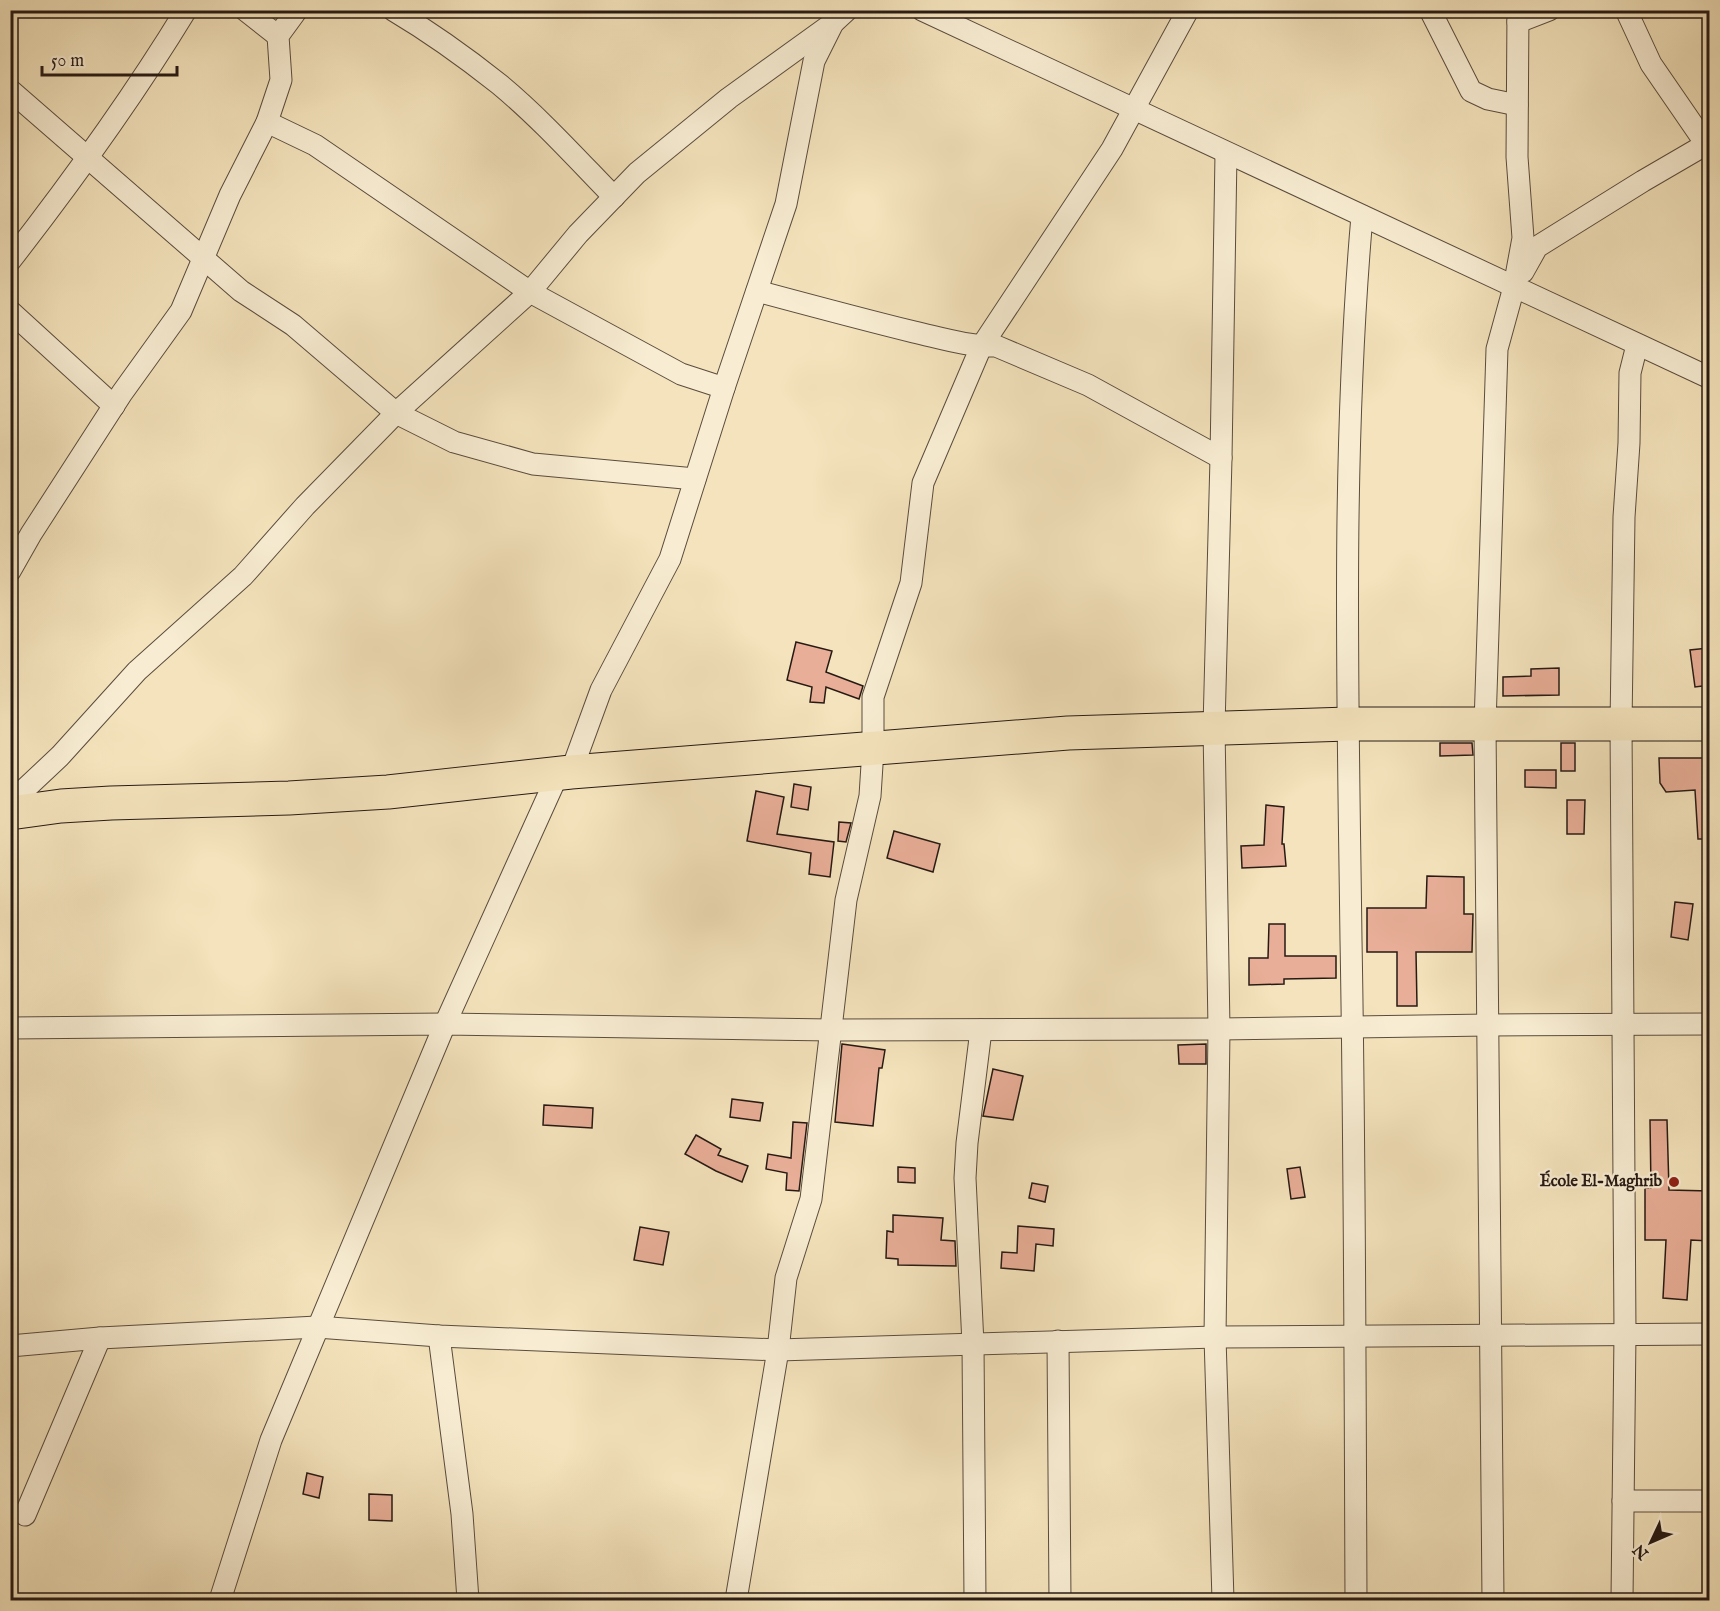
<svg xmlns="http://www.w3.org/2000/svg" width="1720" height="1611" viewBox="0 0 1720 1611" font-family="'IM FELL English',serif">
<rect width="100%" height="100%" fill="#f4e3bc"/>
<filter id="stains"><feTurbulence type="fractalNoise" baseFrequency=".00333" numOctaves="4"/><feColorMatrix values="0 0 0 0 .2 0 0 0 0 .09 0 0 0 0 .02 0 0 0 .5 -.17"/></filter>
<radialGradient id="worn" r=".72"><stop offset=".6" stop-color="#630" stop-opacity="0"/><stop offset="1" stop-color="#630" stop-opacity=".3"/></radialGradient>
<g fill="#e8ae97" stroke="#271a14" stroke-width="1.5">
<path d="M 796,642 L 832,651 L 826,672 L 863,686 L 859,699 L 826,687 L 824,703 L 810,702 L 812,687 L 787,680 Z"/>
<path d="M 1708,648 L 1710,685 L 1695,687 L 1690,650 Z"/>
<path d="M 1559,668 L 1559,695 L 1503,696 L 1503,677 L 1531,676 L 1531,669 Z"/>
<path d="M 1440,743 L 1472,743 L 1473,755 L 1440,756 Z"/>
<rect x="1561" y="743" width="14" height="28"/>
<path d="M 1659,758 L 1710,758 L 1710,839 L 1698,839 L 1695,790 L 1666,792 L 1660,783 Z"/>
<path d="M 1525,770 L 1556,770 L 1556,788 L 1525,787 Z"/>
<path d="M 794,784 L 811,787 L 808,810 L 791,807 Z"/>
<path d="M 756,791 L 784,797 L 777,834 L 834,842 L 830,877 L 809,874 L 811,853 L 747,841 Z"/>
<path d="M 1567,800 L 1585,800 L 1584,834 L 1567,834 Z"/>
<path d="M 1266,805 L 1284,807 L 1282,844 L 1284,844 L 1286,866 L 1242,868 L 1241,846 L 1264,845 Z"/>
<path d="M 839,822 L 851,823 L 846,842 L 838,841 Z"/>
<path d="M 894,831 L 940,844 L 933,872 L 887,858 Z"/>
<path d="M 1427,876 L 1464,877 L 1464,914 L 1473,914 L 1472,952 L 1416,952 L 1417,1006 L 1397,1006 L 1397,952 L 1367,952 L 1367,908 L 1426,908 Z"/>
<path d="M 1675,902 L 1693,904 L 1688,940 L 1671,937 Z"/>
<path d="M 1269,924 L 1285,924 L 1285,956 L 1336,956 L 1336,978 L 1284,979 L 1284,984 L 1249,985 L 1249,958 L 1268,958 Z"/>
<path d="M 842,1044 L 885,1050 L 882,1068 L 879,1068 L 873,1126 L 835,1122 Z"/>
<path d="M 1206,1044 L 1206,1064 L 1179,1064 L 1178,1045 Z"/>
<path d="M 993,1069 L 1023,1076 L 1013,1120 L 983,1116 Z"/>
<path d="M 732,1099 L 763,1103 L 760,1121 L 730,1117 Z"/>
<path d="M 544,1105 L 593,1108 L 592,1128 L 543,1125 Z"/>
<path d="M 1650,1120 L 1667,1120 L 1669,1190 L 1710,1191 L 1710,1241 L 1691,1240 L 1687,1300 L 1663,1298 L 1666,1240 L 1645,1240 L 1645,1188 L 1651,1188 Z"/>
<path d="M 793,1122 L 807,1123 L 799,1191 L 786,1190 L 787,1173 L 766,1169 L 768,1154 L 791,1158 Z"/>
<path d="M 696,1135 L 721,1149 L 718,1155 L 748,1166 L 742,1182 L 716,1171 L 685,1154 Z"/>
<path d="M 898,1167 L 915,1168 L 915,1183 L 898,1182 Z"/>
<path d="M 1300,1167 L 1305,1197 L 1291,1199 L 1287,1169 Z"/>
<path d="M 1032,1183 L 1048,1186 L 1045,1202 L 1029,1198 Z"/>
<path d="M 893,1215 L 943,1218 L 941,1240 L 955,1241 L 956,1266 L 898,1265 L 898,1259 L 886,1258 L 887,1231 L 893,1232 Z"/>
<path d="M 1018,1226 L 1054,1229 L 1053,1246 L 1036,1244 L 1034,1271 L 1001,1268 L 1002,1252 L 1017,1253 Z"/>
<path d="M 640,1227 L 669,1232 L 663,1265 L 634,1260 Z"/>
<path d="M 307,1473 L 323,1477 L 319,1498 L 303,1494 Z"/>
<path d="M 369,1494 L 392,1495 L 392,1521 L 369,1520 Z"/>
</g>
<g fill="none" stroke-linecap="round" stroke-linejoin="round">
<g stroke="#5a4c3e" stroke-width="23">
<g id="minor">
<path d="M 245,10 L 278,36"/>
<path d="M 393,10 C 430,32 465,57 499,84 C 540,118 577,159 614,197"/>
<path d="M 922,10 L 1710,378"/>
<path d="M 1430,10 L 1471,91 L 1488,99 L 1517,105"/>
<path d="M 1626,10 L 1651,64 L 1706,144"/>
<path d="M 1518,22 L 1549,10"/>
<path d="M 10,90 L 241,291 L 293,325 L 396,413 L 454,442 L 533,464 L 695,479"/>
<path d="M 267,122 L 315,145 L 530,292 L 681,374 L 724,388"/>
<path d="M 10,261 C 73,180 133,97 186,10"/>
<path d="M 1523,272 L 1537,247 L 1643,181 L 1710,142"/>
<path d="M 757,291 C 809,305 861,319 914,332 C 941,338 969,347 996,346 L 1088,385 L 1221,458"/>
<path d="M 10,311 L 114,406"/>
<path d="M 10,571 L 31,534 L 122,393 L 181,311 L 230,195 L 267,122 L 281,80 L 278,36 L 297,10"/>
<path d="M 571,772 L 601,690 L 670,559 L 724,388 L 786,204 L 814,61 L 833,23 L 847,10"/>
<path d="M 10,803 L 60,756 L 137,671 L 243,576 L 305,506 L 396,413 L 530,292 L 578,234 L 637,173 L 729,98 L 833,23"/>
<path d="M 10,1028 L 445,1024 L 832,1030 L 1219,1029 L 1488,1025 L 1710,1024"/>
<path d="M 439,1336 L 462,1514 L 468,1600"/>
<path d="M 1058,1341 L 1060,1600"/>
<path d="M 10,1346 L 100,1338 L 317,1327 L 439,1336 L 778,1350 L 1215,1337 L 1710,1334"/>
<path d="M 1623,1501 L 1710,1501"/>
<path d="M 25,1515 L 100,1338"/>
<path d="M 220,1600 L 271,1440 L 445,1024 L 558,774"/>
<path d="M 736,1600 L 778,1350 L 786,1278 L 811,1199 L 846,900 L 870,796 L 873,749 L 873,697 L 911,583 L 923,483 L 981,347 L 1112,149 L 1188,10"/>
<path d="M 975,1600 L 973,1344 L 965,1178 L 967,1143 L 981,1030"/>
<path d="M 1223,1600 L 1215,1337 L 1219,1029 L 1214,727 L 1221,458 L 1226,154"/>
<path d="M 1356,1600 C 1355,1380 1355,1160 1351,940 C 1348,699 1341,457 1362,216"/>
<path d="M 1493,1600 L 1485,725 L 1497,349 L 1514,287 L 1523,238 L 1517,157 L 1518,10"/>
<path d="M 1622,1600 L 1625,1333 L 1621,725 L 1624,517 L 1629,443 L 1630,373 L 1637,345"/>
</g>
</g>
<g stroke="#271a14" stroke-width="35">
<path id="primary" d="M 10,813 L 61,806 L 111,803 L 289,798 L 388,792 L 571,772 L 1068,733 L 1348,724 L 1710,724"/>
</g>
<use href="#minor" stroke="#f8edd3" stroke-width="21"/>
<use href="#primary" stroke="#f4e3bc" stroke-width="33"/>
</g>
<circle fill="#8f2418" stroke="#f8edd3" stroke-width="2" cx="1674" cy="1182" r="6"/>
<g text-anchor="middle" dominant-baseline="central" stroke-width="4.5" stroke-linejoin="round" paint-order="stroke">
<g font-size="16" font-weight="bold" fill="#271a14" stroke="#f8edd3" text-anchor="end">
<text x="1662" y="1182">École El-Maghrib</text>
</g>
</g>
<rect width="1720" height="1611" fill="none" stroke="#f4e3bc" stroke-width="36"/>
<rect x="12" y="12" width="1696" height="1587" fill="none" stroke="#271a14" stroke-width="3"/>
<rect x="18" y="18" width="1684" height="1575" fill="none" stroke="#271a14" stroke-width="1.5"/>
<g transform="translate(1651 1542) rotate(226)" stroke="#f8edd3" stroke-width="4.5" paint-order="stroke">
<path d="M0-4.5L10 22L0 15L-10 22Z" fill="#271a14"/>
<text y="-9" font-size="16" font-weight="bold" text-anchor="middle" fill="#271a14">N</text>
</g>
<path d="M42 66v9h135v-9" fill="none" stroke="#271a14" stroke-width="3"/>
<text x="51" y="66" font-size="18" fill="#271a14" stroke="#f8edd3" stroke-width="4.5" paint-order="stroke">50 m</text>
<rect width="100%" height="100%" filter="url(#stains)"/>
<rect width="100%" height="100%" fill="url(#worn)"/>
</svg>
